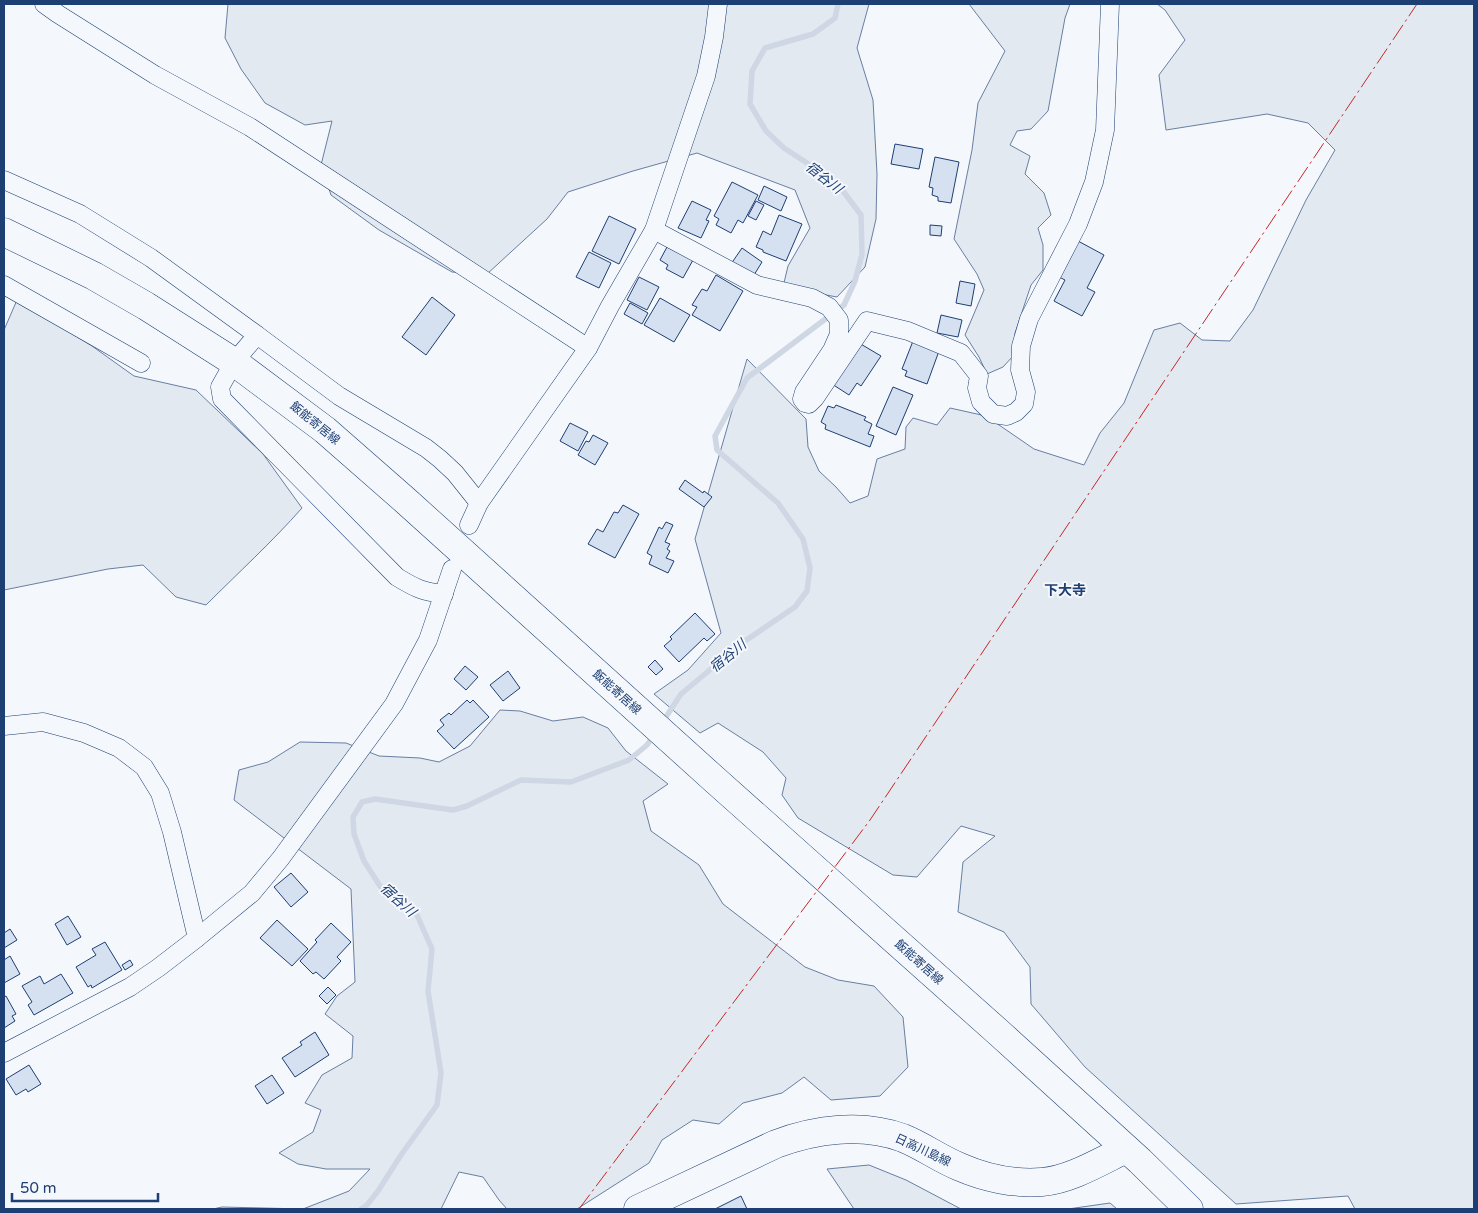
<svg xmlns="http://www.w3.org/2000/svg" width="1478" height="1213" viewBox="0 0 1478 1213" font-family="'Varela Round','Noto Sans JP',sans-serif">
<rect width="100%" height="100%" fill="#f4f7fb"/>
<g fill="#e3e9f0" stroke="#687fa3">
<path d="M 228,4 L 869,4 L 857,48 L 873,100 L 877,174 L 876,219 L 865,267 L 837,297 L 783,287 L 788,266 L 810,228 L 795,190 L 697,153 L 633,171 L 568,192 L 547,219 L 487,274 L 452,272 L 379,230 L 331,195 L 321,165 L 332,121 L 305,125 L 265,103 L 241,69 L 225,38 Z"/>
<path d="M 969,4 L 1070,4 L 1065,18 L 1048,111 L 1031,129 L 1017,131 L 1010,145 L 1030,156 L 1025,174 L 1044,193 L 1051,215 L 1038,228 L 1043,245 L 1043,270 L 1031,285 L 1015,333 L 1014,355 L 1003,367 L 987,374 L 979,357 L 965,335 L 984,290 L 977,274 L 954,239 L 972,150 L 978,103 L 1005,51 Z"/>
<path d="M 1157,4 L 1474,4 L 1474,1209 L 1355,1209 L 1348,1196 L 1236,1204 L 1085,1067 L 1031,1004 L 1030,967 L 1004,932 L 958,912 L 963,862 L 995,836 L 961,826 L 917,877 L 893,875 L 798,818 L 782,795 L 786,778 L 763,752 L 718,723 L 700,733 L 654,694 L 688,670 L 721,633 L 695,539 L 747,359 L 806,419 L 808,447 L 819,471 L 836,487 L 850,503 L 868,496 L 877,459 L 905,449 L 906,427 L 913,418 L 937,425 L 950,408 L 986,416 L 1034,449 L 1084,465 L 1100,433 L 1124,403 L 1154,330 L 1180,323 L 1202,340 L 1230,341 L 1253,310 L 1306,200 L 1335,150 L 1308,123 L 1267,114 L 1166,130 L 1159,75 L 1185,40 L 1165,10 Z"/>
<path d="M 17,300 L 92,346 L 134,376 L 196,390 L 263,454 L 302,508 C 272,542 238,573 206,605 L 176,597 L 143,565 L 108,569 L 4,590 L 4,330 Z"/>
<path d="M 500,710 L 520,711 L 553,721 L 583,717 L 608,728 L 626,751 L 668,784 L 643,801 L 651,831 L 699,865 L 723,904 L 805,967 L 838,980 L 874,986 L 903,1017 L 908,1067 L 880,1096 L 831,1100 L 804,1077 L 782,1093 L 743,1103 L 719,1124 L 693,1120 L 662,1140 L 649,1163 L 577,1209 L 507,1209 L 499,1200 L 483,1177 L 459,1172 L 441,1209 L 213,1209 L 222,1207 L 303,1209 L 349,1191 L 370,1169 L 326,1169 L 298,1164 L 279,1153 L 313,1132 L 321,1110 L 305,1103 L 322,1075 L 352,1058 L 353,1036 L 325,1014 L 337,996 L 355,982 L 351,889 L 234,800 L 239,770 L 268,762 L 300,742 L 346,743 L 379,756 L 420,758 L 439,762 L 470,746 Z"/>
<path d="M 869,1165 L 906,1180 L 961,1209 L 854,1209 L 827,1169 Z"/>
<path d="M 1110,1203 L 1117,1209 L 1068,1209 Z"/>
</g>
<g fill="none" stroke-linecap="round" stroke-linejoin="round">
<g stroke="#cfd7e4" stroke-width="5.5">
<path d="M 662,723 L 681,694 L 742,643 L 795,607 L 807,591 L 810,568 L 803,539 L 778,503 L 717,450 L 715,436 L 747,378 L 844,305 L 855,281 L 862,254 L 861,215 L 840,187 L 807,163 L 784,148 L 766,131 L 750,104 L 752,71 L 765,48 L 813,34 L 835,18 L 838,4"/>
<path d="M 361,1209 L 367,1205 L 378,1191 L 401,1155 L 437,1105 L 441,1073 L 428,991 L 432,949 L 417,915 L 380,886 L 364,861 L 354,834 L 353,817 L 362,802 L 375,799 L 453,810 L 467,806 L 521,780 L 571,782 L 629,760 L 647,745 L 654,735"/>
</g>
</g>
<g fill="#d5e0f0" stroke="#1d3f73">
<path d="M 895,144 L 923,149 L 919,169 L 891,164 Z"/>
<path d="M 935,157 L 959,162 L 951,203 L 938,201 L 938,197 L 932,195 L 933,188 L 929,187 Z"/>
<path d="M 732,182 L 758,195 L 743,223 L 738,220 L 731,233 L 716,225 L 719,219 L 714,216 Z"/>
<path d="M 764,186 L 787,197 L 781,211 L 758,200 Z"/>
<path d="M 692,201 L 711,210 L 706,220 L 709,221 L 701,238 L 678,228 Z"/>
<path d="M 756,201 L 764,205 L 756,220 L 748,216 Z"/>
<path d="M 779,215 L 802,224 L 786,261 L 763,252 L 763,250 L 756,247 L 763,231 L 771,235 Z"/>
<path d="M 609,216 L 636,229 L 619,264 L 592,251 Z"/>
<path d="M 930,225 L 942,226 L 941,236 L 930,235 Z"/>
<path d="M 1078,241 L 1104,255 L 1087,288 L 1095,292 L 1082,316 L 1054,301 L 1065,280 L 1059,277 Z"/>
<path d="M 667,247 L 693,260 L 683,278 L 666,269 L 668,265 L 660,260 Z"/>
<path d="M 742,248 L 762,262 L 754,275 L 731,264 Z"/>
<path d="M 589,252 L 611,263 L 599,288 L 576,277 Z"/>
<path d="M 716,275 L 743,291 L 720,331 L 692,315 L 697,307 L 692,305 L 702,289 L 707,291 Z"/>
<path d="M 639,277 L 659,287 L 647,310 L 627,300 Z"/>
<path d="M 960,281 L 975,284 L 971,306 L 956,303 Z"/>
<path d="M 432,297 L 455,315 L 426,355 L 402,337 Z"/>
<path d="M 660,298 L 690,315 L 674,342 L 644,325 Z"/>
<path d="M 630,303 L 648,313 L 642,324 L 624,314 Z"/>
<path d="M 941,315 L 962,320 L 958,337 L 937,333 Z"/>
<path d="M 913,341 L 939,351 L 927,384 L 905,376 L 907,371 L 902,369 Z"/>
<path d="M 859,343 L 881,356 L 861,386 L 857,383 L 849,395 L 832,384 Z"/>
<path d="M 893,387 L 913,395 L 896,435 L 876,426 Z"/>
<path d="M 836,405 L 866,417 L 864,420 L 872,424 L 868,434 L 874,436 L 870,447 L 825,429 L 826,425 L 821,422 L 828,406 L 834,408 Z"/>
<path d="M 570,423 L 588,432 L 578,451 L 560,441 Z"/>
<path d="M 593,435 L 608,443 L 595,465 L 578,455 L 586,441 L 589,442 Z"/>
<path d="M 685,480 L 703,493 L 704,491 L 712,497 L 704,507 L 679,489 Z"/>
<path d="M 623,505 L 639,514 L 615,558 L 588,544 L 597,529 L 603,532 L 614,512 L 618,513 Z"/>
<path d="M 666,522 L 673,525 L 665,542 L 670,544 L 667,549 L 670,551 L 666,558 L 674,561 L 668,573 L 649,564 L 652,556 L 647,553 L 659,527 L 662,529 Z"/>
<path d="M 695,613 L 715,634 L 707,641 L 704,638 L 679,662 L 664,646 L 672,639 L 670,637 Z"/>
<path d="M 655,660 L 663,669 L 656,675 L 648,667 Z"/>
<path d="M 465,666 L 478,677 L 466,690 L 454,679 Z"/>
<path d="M 508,671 L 520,688 L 503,701 L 490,685 Z"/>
<path d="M 467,700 L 470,703 L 473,700 L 489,717 L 454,749 L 437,731 L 444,725 L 440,720 L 449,713 L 451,715 Z"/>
<path d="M 291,873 L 308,892 L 291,907 L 274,887 Z"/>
<path d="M 68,916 L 81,937 L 67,945 L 55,924 Z"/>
<path d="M 277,920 L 308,949 L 292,966 L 260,938 Z"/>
<path d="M 331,923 L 351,942 L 337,957 L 341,961 L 324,979 L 316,972 L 313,974 L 300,961 L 317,942 L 315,940 Z"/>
<path d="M 10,929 L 17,940 L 4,948 L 4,933 Z"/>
<path d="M 105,942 L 122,970 L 92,988 L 91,985 L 88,987 L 76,967 L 96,955 L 92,949 Z"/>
<path d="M 10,956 L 20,974 L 4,983 L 4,960 Z"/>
<path d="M 130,960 L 133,965 L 125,970 L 122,965 Z"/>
<path d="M 61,974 L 73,993 L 34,1015 L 28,1005 L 32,1002 L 22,986 L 40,976 L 44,984 Z"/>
<path d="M 328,987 L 336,995 L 327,1004 L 319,996 Z"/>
<path d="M 6,996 L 16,1014 L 12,1016 L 15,1021 L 4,1028 L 4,997 Z"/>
<path d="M 315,1032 L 329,1055 L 295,1077 L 282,1058 L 302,1045 L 300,1042 Z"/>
<path d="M 29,1065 L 41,1084 L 28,1092 L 26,1089 L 16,1095 L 6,1079 Z"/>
<path d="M 272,1075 L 284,1093 L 267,1104 L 255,1086 Z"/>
<path d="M 741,1196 L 747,1209 L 715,1209 Z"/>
</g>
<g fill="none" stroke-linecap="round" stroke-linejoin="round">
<g stroke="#1d3f73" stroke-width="19">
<g id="minor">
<path d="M 44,4 L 58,14 L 155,75 L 250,127 L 588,348"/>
<path d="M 4,180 L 80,214 L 151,258 L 257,335"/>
<path d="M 654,230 L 757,285 L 812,298 L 829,307 L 839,320 L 839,334 L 832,350 L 804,392 L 802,399 L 805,403 L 809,404 L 815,398 L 867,321 L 908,331 L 961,353 L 979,376 L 977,388 L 981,402 L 993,414 L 1007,416 L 1016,412 L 1024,404 L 1026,392 L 1020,370 L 1021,346 L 1029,319 L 1078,224 L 1094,182 L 1105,130 L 1110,4"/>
<path d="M 4,285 L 141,363"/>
<path d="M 469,525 L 479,503 L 588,348 L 610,306 L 654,230 L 706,76 L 714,37 L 718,4"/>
<path d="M 444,594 C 423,592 415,588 397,577 L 222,399 L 220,387 L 234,362 L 257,335 L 339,396 L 426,448 L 440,459 L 455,473 L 479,503"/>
<path d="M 4,726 L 43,722 L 84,733 L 119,748 L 144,767 L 160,793 L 172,832 L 197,938"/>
<path d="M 4,1053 L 130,987 L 158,968 L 197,938 L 252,893 L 281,858 L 394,704 L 428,640 L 452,569"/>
</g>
</g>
<g stroke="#1d3f73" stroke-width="29">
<g id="primary">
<path d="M 4,232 L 94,276 L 146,306 L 234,362 L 325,430 L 406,501 L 715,780 L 998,1032 L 1140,1161 L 1189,1209"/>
<path d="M 638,1209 L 776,1144 C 816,1129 862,1123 903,1138 C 923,1146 940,1159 960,1167 C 985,1178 1015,1184 1042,1182 C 1070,1180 1101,1161 1126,1149"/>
</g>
</g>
<use href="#minor" stroke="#f4f7fb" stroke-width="18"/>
<use href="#primary" stroke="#f4f7fb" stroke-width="28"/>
<path stroke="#c62828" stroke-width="1" stroke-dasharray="18 4 2.5 4" stroke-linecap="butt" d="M 579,1209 L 870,820 L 1417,4"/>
</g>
<g text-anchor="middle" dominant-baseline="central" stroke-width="4" stroke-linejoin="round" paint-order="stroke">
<g font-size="12" fill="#1d3f73" stroke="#f4f7fb">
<text transform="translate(315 423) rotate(39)">飯能寄居線</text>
<text transform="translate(617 692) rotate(42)">飯能寄居線</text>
<text transform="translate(919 962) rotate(42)">飯能寄居線</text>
<text transform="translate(923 1150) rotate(25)">日高川島線</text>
</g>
<g font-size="14" font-style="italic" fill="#1d3f73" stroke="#f4f7fb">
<text transform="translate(824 178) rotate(38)">宿谷川</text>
<text transform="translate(728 656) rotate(-39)">宿谷川</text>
<text transform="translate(398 900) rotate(42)">宿谷川</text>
</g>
<g font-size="14" font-weight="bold" fill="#1d3f73" stroke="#f4f7fb">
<text x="1065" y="590">下大寺</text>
</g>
</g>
<rect width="1478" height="1213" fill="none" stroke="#1d3f73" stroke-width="10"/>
<path d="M12 1193v8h146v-8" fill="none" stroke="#1d3f73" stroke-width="2.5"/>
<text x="20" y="1193" font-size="15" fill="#1d3f73" stroke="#f4f7fb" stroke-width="4" paint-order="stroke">50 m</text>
</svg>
